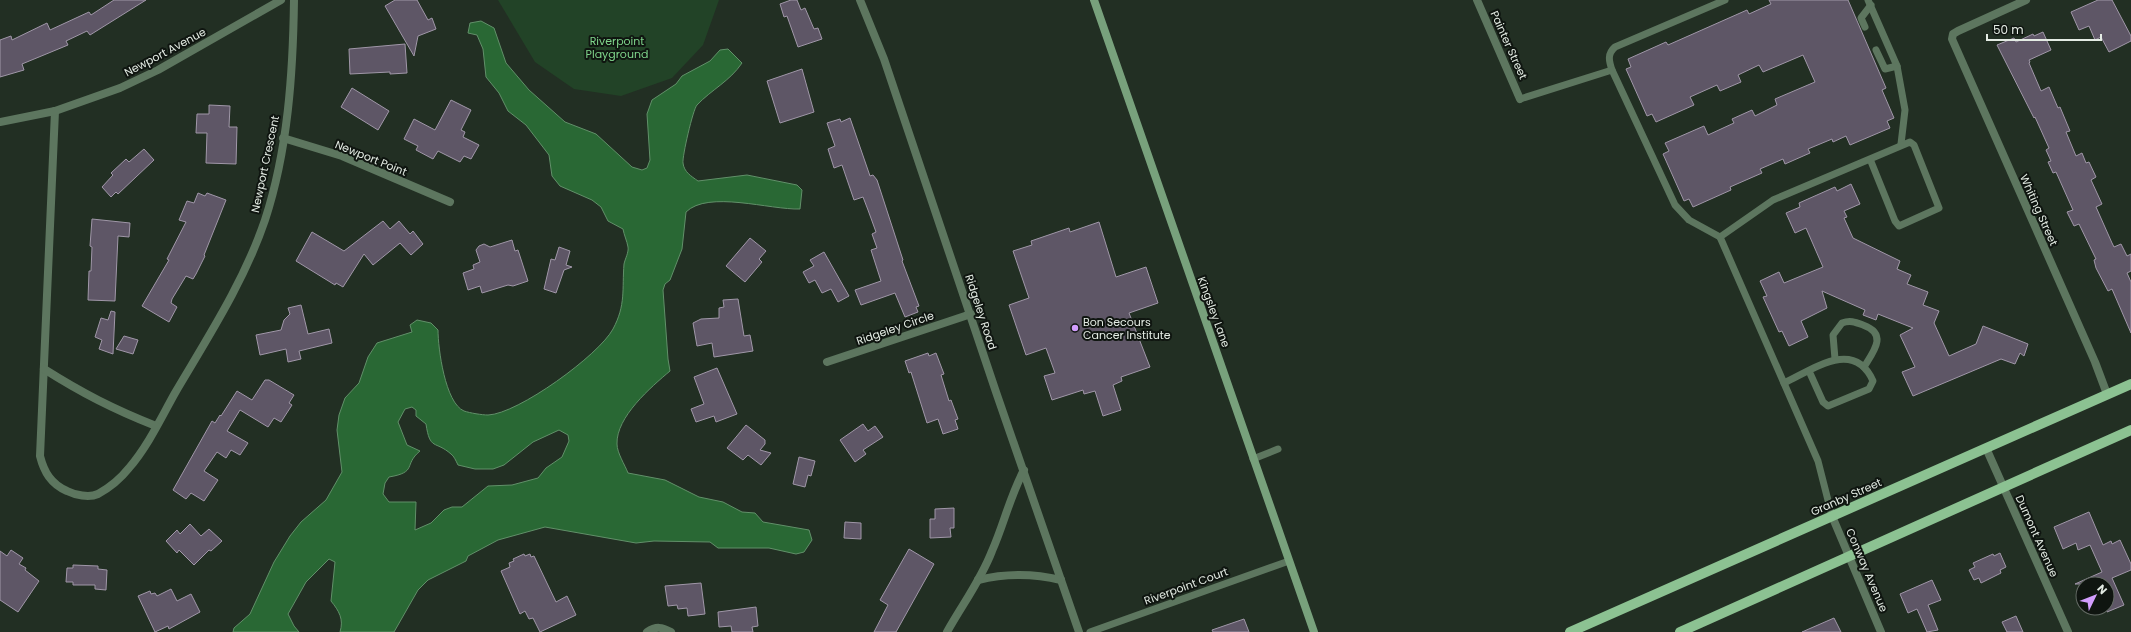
<svg xmlns="http://www.w3.org/2000/svg" width="2131" height="632" viewBox="0 0 2131 632" font-family="Poppins,sans-serif">
<rect width="100%" height="100%" fill="#222f23"/>
<path fill="#224327" d="M 498,0 L 719,0 L 703,45 L 672,78 L 621,96 L 574,89 L 535,62 Z"/>
<path fill="#296834" stroke="#619069" fill-rule="evenodd" d="M 481,21 L 494,28 L 506,63 L 529,90 L 565,122 L 596,134 L 632,167 L 642,170 L 647,168 L 650,160 L 647,114 L 652,100 L 676,84 L 682,76 L 710,61 L 720,50 L 728,49 L 742,63 C 730,81 711,90 697,105 C 693,109 682,157 683,163 C 684,172 691,176 698,181 L 747,175 L 797,185 L 802,190 L 800,209 C 770,210 708,190 686,212 L 682,249 L 670,280 L 665,284 L 663,290 L 668,359 L 670,371 C 651,387 616,417 617,444 C 617,453 625,465 628,473 L 665,480 L 699,497 L 723,502 L 742,512 L 755,513 L 763,522 L 809,530 L 812,540 L 804,552 L 796,554 L 769,548 L 718,548 L 710,542 L 654,541 L 636,543 L 545,527 L 498,540 L 468,556 L 466,561 L 428,580 L 418,590 L 394,632 L 340,632 C 344,619 339,611 331,601 L 335,562 L 329,559 L 306,582 L 288,614 L 294,626 L 299,632 L 233,632 L 234,628 L 250,614 L 274,562 L 290,536 L 301,522 L 326,500 L 342,472 L 337,430 L 339,415 L 345,398 L 359,383 L 368,357 L 377,343 L 412,332 L 410,325 L 417,320 L 431,323 L 438,330 C 438,348 445,403 464,411 C 470,413 482,415 488,415 C 518,414 599,355 613,329 C 626,305 622,289 624,264 C 625,259 629,252 628,247 C 627,241 624,235 623,229 L 608,221 L 601,207 L 592,200 L 560,186 L 552,176 L 549,155 L 526,125 L 508,111 L 499,93 L 486,77 L 483,49 L 477,35 L 468,33 L 470,23 ZM 412,407 L 416,410 L 416,416 L 426,424 C 430,451 435,440 451,454 C 454,456 456,461 458,465 L 475,469 L 493,469 L 504,465 L 533,442 L 559,430 L 568,435 L 569,441 L 562,457 L 546,468 L 538,478 L 512,485 L 488,486 L 462,507 L 452,507 L 444,510 L 431,523 L 415,530 L 416,502 L 389,502 L 383,494 L 385,483 L 389,477 C 418,472 403,465 420,451 L 407,445 L 398,422 L 405,409 Z"/>
<g fill="#5e5666" stroke="#a097a8">
<path d="M 114,0 L 146,0 L 90,35 L 87,31 L 66,41 L 68,45 L 22,64 L 24,70 L 0,77 L 0,40 L 11,36 L 12,40 L 47,23 L 50,30 L 89,12 L 91,15 Z"/>
<path d="M 395,0 L 417,0 L 428,20 L 432,18 L 436,29 L 418,36 L 414,56 L 385,6 Z"/>
<path d="M 791,0 L 797,0 L 801,10 L 805,8 L 814,29 L 818,28 L 822,39 L 798,47 L 787,16 L 784,17 L 780,4 Z"/>
<path d="M 1769,0 L 1848,0 L 1886,88 L 1882,90 L 1894,118 L 1887,121 L 1890,128 L 1850,145 L 1846,136 L 1833,142 L 1832,139 L 1808,149 L 1810,153 L 1785,164 L 1783,159 L 1760,169 L 1762,173 L 1730,187 L 1731,190 L 1693,207 L 1689,199 L 1684,201 L 1663,154 L 1669,151 L 1665,143 L 1704,126 L 1708,135 L 1734,123 L 1732,119 L 1752,110 L 1755,116 L 1777,105 L 1775,99 L 1815,82 L 1803,55 L 1763,72 L 1759,65 L 1738,75 L 1741,82 L 1720,91 L 1717,85 L 1690,97 L 1694,105 L 1656,122 L 1652,114 L 1647,116 L 1626,69 L 1631,67 L 1628,59 L 1666,42 L 1668,45 L 1747,10 L 1749,14 L 1771,4 Z"/>
<path d="M 2098,0 L 2112,0 L 2131,36 L 2131,41 L 2109,52 L 2101,37 L 2095,40 L 2089,26 L 2079,30 L 2071,12 Z"/>
<path d="M 2043,32 L 2051,50 L 2029,60 L 2030,62 L 2029,63 L 2041,91 L 2049,87 L 2058,108 L 2060,107 L 2070,131 L 2066,132 L 2076,156 L 2082,153 L 2086,163 L 2089,162 L 2096,177 L 2091,180 L 2102,204 L 2096,207 L 2112,243 L 2114,247 L 2121,244 L 2127,256 L 2131,254 L 2131,271 L 2127,273 L 2131,282 L 2131,333 L 2112,289 L 2108,291 L 2096,268 L 2094,260 L 2096,259 L 2079,224 L 2074,226 L 2067,212 L 2073,210 L 2056,172 L 2053,173 L 2048,162 L 2051,161 L 2046,150 L 2049,148 L 2035,117 L 2034,118 L 1997,45 L 2014,38 L 2016,42 L 2033,34 L 2034,36 Z"/>
<path d="M 405,44 L 407,73 L 390,74 L 390,72 L 350,74 L 349,49 Z"/>
<path d="M 802,69 L 814,112 L 780,123 L 767,81 Z"/>
<path d="M 352,88 L 389,111 L 378,130 L 341,107 Z"/>
<path d="M 451,100 L 471,110 L 461,130 L 465,132 L 463,137 L 479,145 L 471,159 L 464,156 L 460,162 L 438,151 L 433,159 L 416,150 L 418,146 L 404,139 L 414,119 L 435,130 Z"/>
<path d="M 209,105 L 230,106 L 229,127 L 237,127 L 236,164 L 206,163 L 207,133 L 196,133 L 197,114 L 209,114 Z"/>
<path d="M 850,118 L 870,176 L 873,175 L 877,180 L 903,260 L 902,261 L 919,306 L 916,307 L 918,312 L 905,317 L 895,293 L 861,305 L 855,290 L 881,281 L 871,250 L 877,248 L 872,234 L 876,232 L 868,210 L 863,197 L 854,200 L 842,165 L 834,168 L 828,149 L 835,146 L 827,123 L 840,119 L 841,122 Z"/>
<path d="M 144,149 L 154,160 L 118,194 L 116,192 L 111,197 L 102,187 L 113,175 L 111,173 L 126,159 L 129,162 Z"/>
<path d="M 1851,184 L 1860,204 L 1844,211 L 1847,217 L 1844,218 L 1853,238 L 1900,261 L 1897,269 L 1911,275 L 1907,284 L 1928,292 L 1923,305 L 1939,311 L 1934,323 L 1949,356 L 1976,344 L 1983,326 L 2028,344 L 2024,356 L 2020,353 L 2015,364 L 2001,359 L 1913,396 L 1902,372 L 1915,367 L 1900,335 L 1913,328 L 1878,314 L 1876,320 L 1863,315 L 1865,310 L 1822,291 L 1827,308 L 1801,321 L 1808,337 L 1789,346 L 1782,331 L 1779,332 L 1763,297 L 1767,296 L 1760,281 L 1779,272 L 1784,283 L 1823,267 L 1806,228 L 1795,233 L 1786,213 L 1800,207 L 1799,203 L 1835,187 L 1837,191 Z"/>
<path d="M 198,193 L 205,196 L 207,193 L 226,200 L 204,255 L 205,256 L 196,274 L 193,279 L 186,276 L 172,299 L 171,303 L 177,307 L 169,322 L 142,306 L 169,260 L 167,259 L 186,222 L 179,220 L 187,201 L 194,203 Z"/>
<path d="M 92,219 L 130,223 L 129,237 L 118,236 L 115,301 L 88,300 L 89,271 L 91,271 L 92,247 L 90,246 Z"/>
<path d="M 383,221 L 390,229 L 399,221 L 410,234 L 413,231 L 423,244 L 411,255 L 400,243 L 373,265 L 364,254 L 343,287 L 336,283 L 335,285 L 296,261 L 312,232 L 344,251 Z"/>
<path d="M 1099,222 L 1116,277 L 1146,267 L 1158,303 L 1129,313 L 1150,367 L 1121,377 L 1122,381 L 1113,385 L 1121,410 L 1103,416 L 1095,391 L 1084,394 L 1083,390 L 1052,400 L 1044,376 L 1055,373 L 1046,348 L 1026,355 L 1009,305 L 1029,298 L 1013,251 L 1032,245 L 1031,241 L 1069,228 L 1070,232 Z"/>
<path d="M 750,238 L 766,251 L 759,259 L 762,262 L 745,282 L 726,266 Z"/>
<path d="M 512,240 L 515,251 L 518,250 L 528,281 L 513,286 L 508,285 L 482,293 L 480,286 L 468,290 L 463,273 L 474,269 L 473,265 L 480,262 L 476,250 L 479,246 L 484,244 L 490,247 Z"/>
<path d="M 559,247 L 570,251 L 566,265 L 572,267 L 564,270 L 556,293 L 544,289 L 551,259 L 555,260 Z"/>
<path d="M 824,252 L 849,296 L 838,302 L 831,289 L 822,293 L 815,280 L 809,283 L 803,272 L 814,266 L 810,260 Z"/>
<path d="M 738,299 L 744,336 L 750,335 L 753,351 L 714,357 L 712,343 L 697,346 L 693,323 L 701,319 L 719,318 L 719,308 L 724,307 L 723,300 Z"/>
<path d="M 301,305 L 308,334 L 329,329 L 332,343 L 299,351 L 301,359 L 288,362 L 286,349 L 260,355 L 256,335 L 281,330 L 284,320 L 290,314 L 288,308 Z"/>
<path d="M 111,311 L 115,312 L 113,354 L 99,349 L 102,340 L 95,337 L 101,318 L 108,320 Z"/>
<path d="M 124,336 L 138,340 L 133,354 L 116,349 Z"/>
<path d="M 928,353 L 929,356 L 936,353 L 944,374 L 941,375 L 949,401 L 951,400 L 958,419 L 955,420 L 958,429 L 943,434 L 938,419 L 927,423 L 911,372 L 909,373 L 905,361 Z"/>
<path d="M 717,368 L 737,414 L 716,422 L 714,416 L 696,422 L 691,409 L 704,404 L 694,377 Z"/>
<path d="M 265,380 L 269,380 L 294,395 L 289,403 L 292,405 L 281,422 L 274,418 L 268,427 L 240,410 L 227,431 L 248,443 L 240,455 L 231,450 L 226,458 L 217,452 L 204,471 L 218,480 L 204,501 L 191,493 L 186,499 L 173,490 L 212,421 L 215,423 L 220,415 L 221,416 L 237,391 L 252,400 Z"/>
<path d="M 863,424 L 868,431 L 875,426 L 883,437 L 863,450 L 866,454 L 855,462 L 840,440 Z"/>
<path d="M 746,425 L 765,440 L 765,444 L 760,450 L 771,453 L 761,465 L 748,455 L 743,460 L 727,448 Z"/>
<path d="M 799,457 L 815,461 L 811,476 L 808,475 L 805,487 L 793,484 Z"/>
<path d="M 954,508 L 954,528 L 950,528 L 951,537 L 930,538 L 930,519 L 935,519 L 935,509 Z"/>
<path d="M 2089,512 L 2103,545 L 2111,541 L 2112,544 L 2120,540 L 2131,564 L 2131,570 L 2112,578 L 2124,605 L 2107,612 L 2107,584 L 2075,584 L 2102,572 L 2090,545 L 2078,550 L 2076,543 L 2063,549 L 2054,527 Z"/>
<path d="M 845,522 L 861,523 L 861,539 L 844,538 Z"/>
<path d="M 190,524 L 201,536 L 209,529 L 222,541 L 211,551 L 209,550 L 194,565 L 179,550 L 177,553 L 166,541 L 177,530 L 180,534 Z"/>
<path d="M 909,549 L 934,564 L 896,632 L 874,632 L 888,605 L 880,600 Z"/>
<path d="M 11,550 L 23,558 L 19,564 L 26,568 L 25,570 L 39,581 L 18,612 L 0,600 L 0,551 L 7,556 Z"/>
<path d="M 2000,553 L 2006,567 L 2000,570 L 2001,573 L 1981,583 L 1979,578 L 1974,580 L 1969,570 L 1975,567 L 1973,563 L 1993,554 L 1994,556 Z"/>
<path d="M 524,554 L 525,556 L 530,554 L 531,557 L 534,556 L 556,602 L 567,596 L 576,615 L 540,632 L 533,618 L 529,619 L 525,611 L 520,614 L 501,571 L 510,567 L 509,563 L 514,561 L 513,559 Z"/>
<path d="M 73,565 L 98,566 L 98,569 L 107,570 L 106,590 L 95,589 L 95,585 L 73,585 L 73,582 L 66,582 L 67,568 L 73,568 Z"/>
<path d="M 1932,580 L 1941,600 L 1928,605 L 1938,630 L 1927,632 L 1917,609 L 1908,613 L 1900,594 Z"/>
<path d="M 701,583 L 705,614 L 688,616 L 687,608 L 678,609 L 677,605 L 668,606 L 665,586 Z"/>
<path d="M 171,589 L 177,601 L 191,594 L 200,612 L 169,629 L 168,626 L 155,632 L 138,596 L 150,591 L 151,594 L 155,593 L 157,596 Z"/>
<path d="M 756,607 L 758,626 L 752,627 L 753,632 L 732,632 L 731,626 L 719,627 L 718,612 Z"/>
<path d="M 2016,616 L 2023,632 L 2007,632 L 2002,622 Z"/>
<path d="M 1834,618 L 1841,632 L 1802,632 Z"/>
<path d="M 1244,619 L 1249,632 L 1213,632 L 1212,630 Z"/>
</g>
<g fill="none" stroke-linecap="round" stroke-linejoin="round">
<g stroke="#5d765f" stroke-width="7">
<path d="M 1868,0 L 1897,66"/>
<path d="M 1865,27 L 1861,18 L 1871,5"/>
<path d="M 1876,50 L 1885,69 L 1897,66 L 1905,110 L 1901,144"/>
<path d="M 1612,70 C 1609,61 1607,54 1615,47 L 1725,0"/>
<path d="M 1520,99 L 1612,70 L 1675,205 L 1689,220 L 1720,237"/>
<path d="M 1835,359 L 1833,335 L 1842,323 C 1850,320 1855,322 1863,325 C 1888,334 1874,351 1864,367"/>
<path d="M 1784,383 C 1812,370 1854,338 1873,381 L 1869,389 L 1828,406 L 1823,402 L 1809,371"/>
<path d="M 1253,459 L 1278,449"/>
<path d="M 1832,516 L 1818,461 L 1720,237 L 1773,200 L 1910,142 L 1914,145 L 1939,208 L 1899,226 L 1895,221 L 1870,159"/>
<path d="M 1090,632 L 1289,561"/>
</g>
<g stroke="#5d765f" stroke-width="8">
<path d="M 860,0 L 884,59 L 996,392 L 1079,632"/>
<path d="M 1477,0 L 1520,99"/>
<path d="M 2026,0 L 1958,31 L 1953,34 L 1952,39 L 2095,362 L 2107,394"/>
<path d="M 55,111 L 40,456 C 44,472 51,484 67,491 C 75,495 89,498 98,494 C 109,488 121,478 129,468 C 148,446 161,418 175,393 C 208,337 244,282 265,220 C 288,150 293,73 294,0"/>
<path d="M 0,122 L 55,111 L 120,88 L 158,70 L 281,0"/>
<path d="M 283,138 L 342,156 L 450,202"/>
<path d="M 827,362 L 971,314"/>
<path d="M 44,369 C 82,393 113,409 156,426"/>
<path d="M 1986,448 L 2068,632"/>
<path d="M 1832,516 L 1881,632"/>
<path d="M 978,580 C 1007,573 1032,573 1061,580"/>
<path d="M 647,632 C 656,626 662,627 671,632"/>
<path d="M 947,632 C 962,605 981,580 992,551 C 1004,524 1010,496 1024,470"/>
</g>
<path stroke="#78a17c" stroke-width="8" d="M 1094,0 L 1314,632"/>
<g stroke="#8cc292" stroke-width="10">
<path d="M 1570,632 L 2131,384"/>
<path d="M 1680,632 L 2131,430"/>
</g>
</g>
<circle fill="#d29dfd" stroke="#0f1510" stroke-width="1.5" cx="1075" cy="328" r="4"/>
<g text-anchor="middle" dominant-baseline="central" stroke-width="4" stroke-linejoin="round" paint-order="stroke">
<g font-size="11" fill="#7fd58b" stroke="#0f1510">
<text x="617" y="41">Riverpoint<tspan x="617" dy="13">Playground</tspan></text>
</g>
<g font-size="11" fill="#e4ece4" stroke="#0f1510">
<text transform="translate(1509 45) rotate(66)">Painter Street</text>
<text transform="translate(165 52) rotate(-28)">Newport Avenue</text>
<text transform="translate(371 158) rotate(22)">Newport Point</text>
<text transform="translate(265 164) rotate(-78)">Newport Crescent</text>
<text transform="translate(2039 210) rotate(66)">Whiting Street</text>
<text transform="translate(981 312) rotate(72)">Ridgeley Road</text>
<text transform="translate(1214 312) rotate(70)">Kingsley Lane</text>
<text transform="translate(895 328) rotate(-19)">Ridgeley Circle</text>
<text transform="translate(1846 497) rotate(-24)">Granby Street</text>
<text transform="translate(2037 536) rotate(66)">Dumont Avenue</text>
<text transform="translate(1867 570) rotate(67)">Conway Avenue</text>
<text transform="translate(1186 586) rotate(-20)">Riverpoint Court</text>
</g>
<g font-size="11" fill="#e4ece4" stroke="#0f1510" text-anchor="start">
<text x="1083" y="322">Bon Secours<tspan x="1083" dy="13">Cancer Institute</tspan></text>
</g>
</g>
<g transform="translate(2095 596) rotate(47)"><circle r="19" fill="#0f1510" stroke="#646b65"/>
<path d="M0-3L7 15L0 10L-7 15Z" fill="#d29dfd"/>
<text y="-6" font-size="11" font-weight="bold" text-anchor="middle" fill="#e4ece4">N</text>
</g>
<path d="M1987 34v6h114v-6" fill="none" stroke="#e4ece4" stroke-width="2"/>
<text x="1993" y="34" font-size="12" fill="#e4ece4" stroke="#0f1510" stroke-width="3" paint-order="stroke">50 m</text>
</svg>
